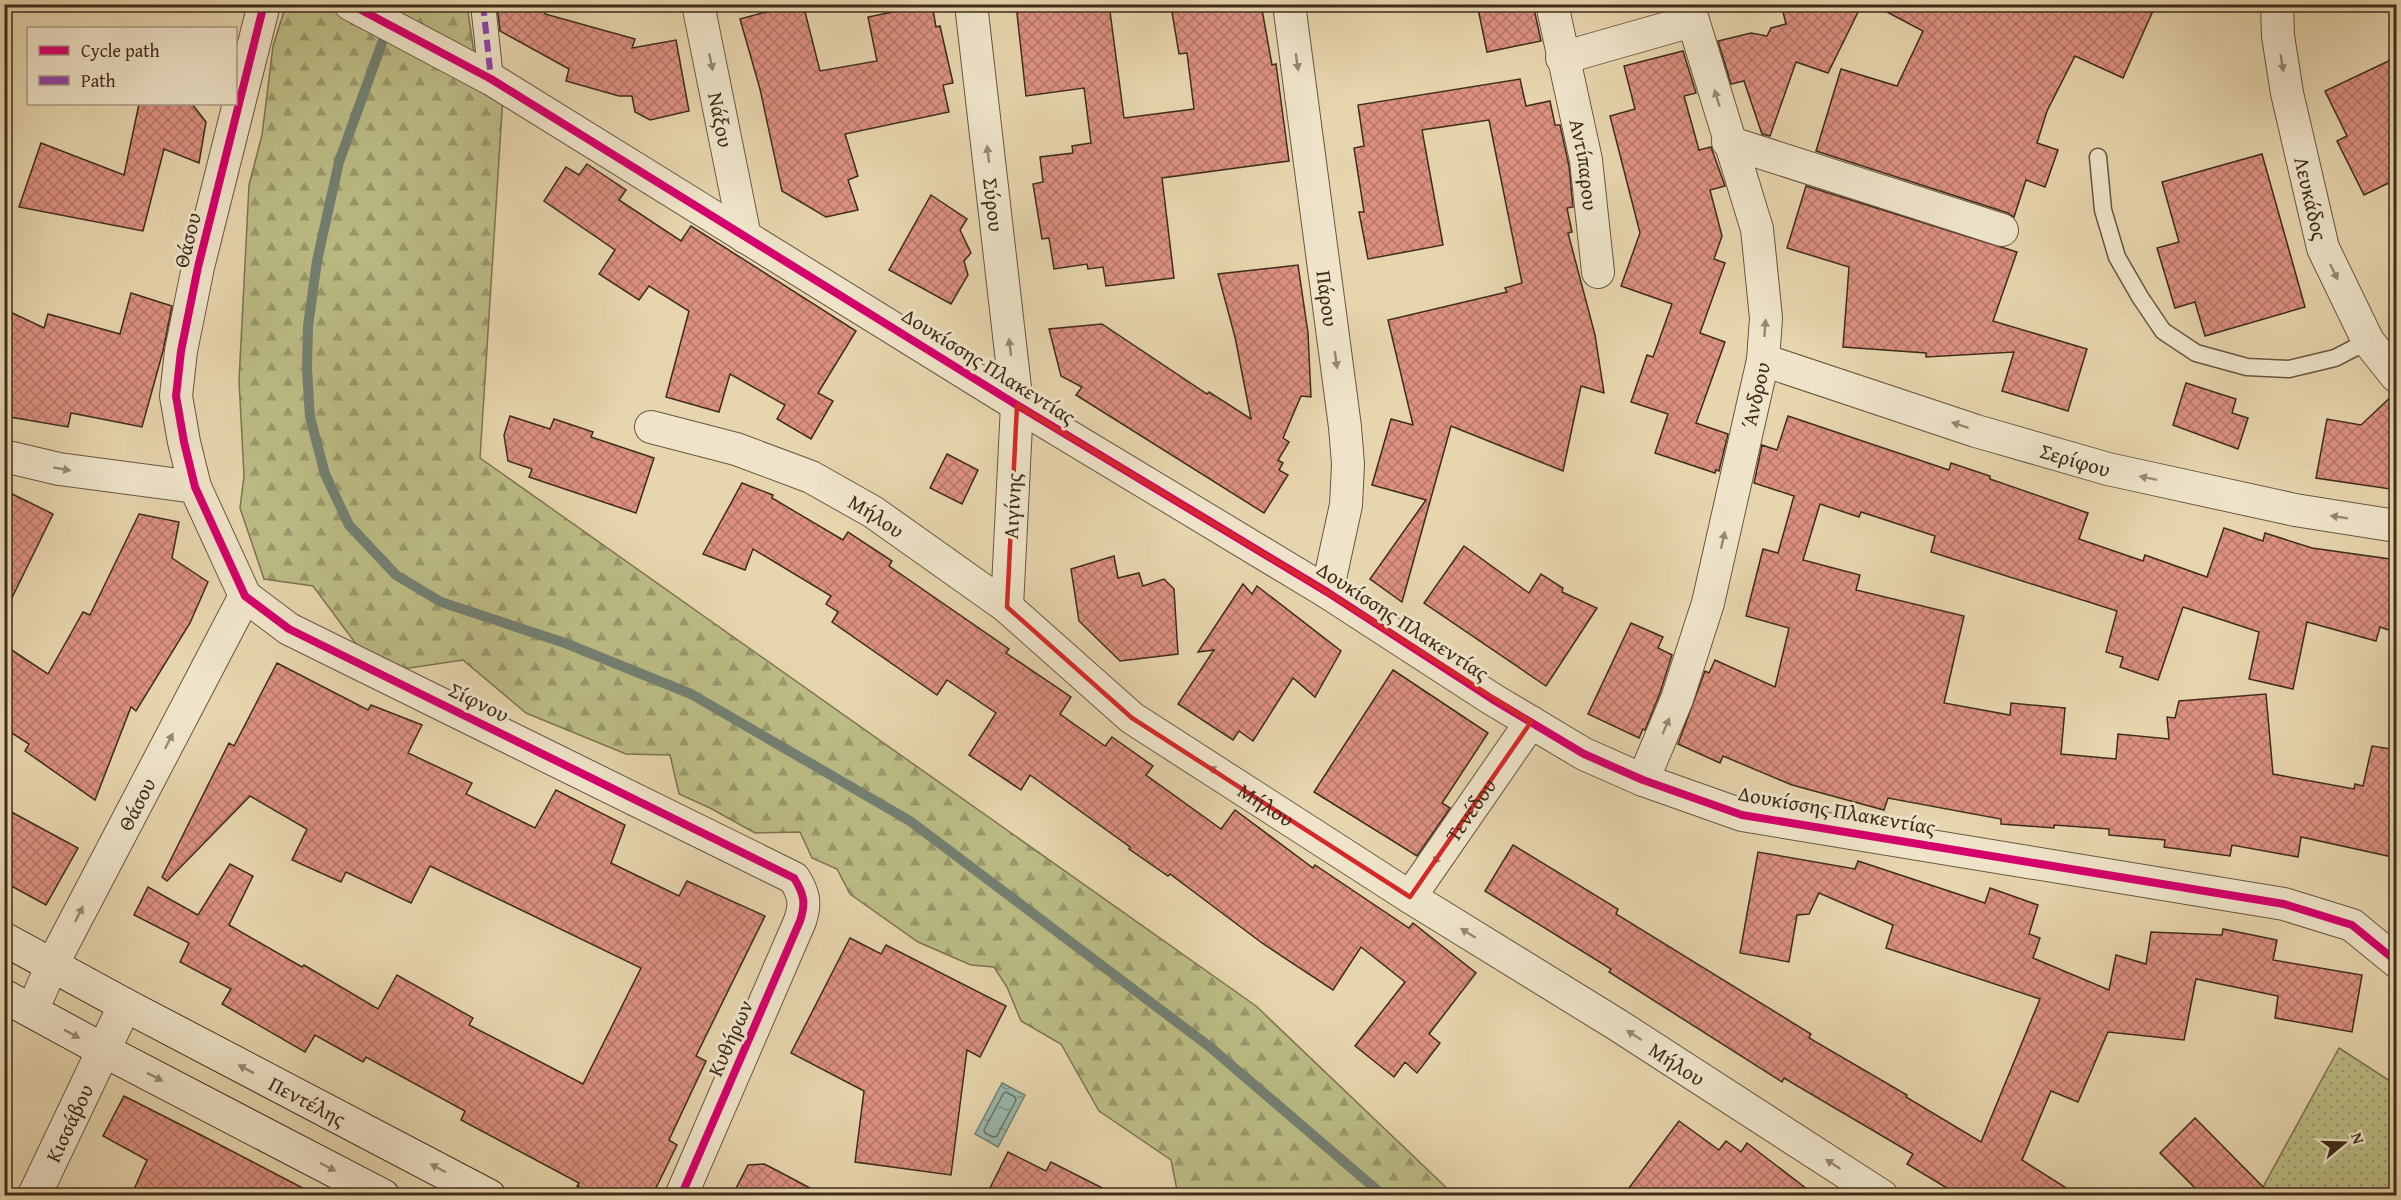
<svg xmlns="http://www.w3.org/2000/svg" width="2401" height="1200" viewBox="0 0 2401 1200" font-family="'Gentium Book Plus',serif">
<defs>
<pattern id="green-dots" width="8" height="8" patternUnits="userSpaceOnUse" patternTransform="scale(1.5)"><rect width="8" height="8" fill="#bcbc85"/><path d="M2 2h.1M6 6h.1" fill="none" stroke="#9a996c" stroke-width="1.8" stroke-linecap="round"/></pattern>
<pattern id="forest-firs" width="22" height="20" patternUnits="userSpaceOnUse" patternTransform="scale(1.5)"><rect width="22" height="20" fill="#bcbc85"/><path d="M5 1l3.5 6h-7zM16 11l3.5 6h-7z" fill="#9a996c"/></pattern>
<pattern id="water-ripples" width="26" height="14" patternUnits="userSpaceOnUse" patternTransform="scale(1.5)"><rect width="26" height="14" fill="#97b8ac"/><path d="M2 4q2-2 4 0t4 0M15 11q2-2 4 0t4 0" fill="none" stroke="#7d968b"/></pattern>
<pattern id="building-cross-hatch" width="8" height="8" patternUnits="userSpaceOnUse" patternTransform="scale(1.5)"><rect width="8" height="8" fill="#dc9080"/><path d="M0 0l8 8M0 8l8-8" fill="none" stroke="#b47668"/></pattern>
</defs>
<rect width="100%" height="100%" fill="#e7d5ad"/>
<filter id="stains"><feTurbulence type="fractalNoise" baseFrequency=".00333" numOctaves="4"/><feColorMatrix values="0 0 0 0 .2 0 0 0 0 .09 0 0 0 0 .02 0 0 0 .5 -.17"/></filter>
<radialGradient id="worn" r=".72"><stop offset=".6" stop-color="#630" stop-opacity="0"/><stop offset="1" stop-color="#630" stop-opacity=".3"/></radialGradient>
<path fill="url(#green-dots)" stroke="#7d7450" stroke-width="1.5" d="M 2339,1048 L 2396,1085 L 2396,1195 L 2258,1196 Z"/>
<g fill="url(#forest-firs)" stroke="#7d7450" stroke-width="1.5">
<path d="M 286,5 L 334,5 L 503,96 L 480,458 L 1256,1006 L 1454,1195 L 1178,1195 L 1171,1160 L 1099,1111 L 1061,1044 L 1021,1021 L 1007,987 L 994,967 L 971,965 L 918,942 L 850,894 L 837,869 L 812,858 L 800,832 L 755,833 L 710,808 L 679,794 L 670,755 L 626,754 L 526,713 L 463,660 L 396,670 L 362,652 L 313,586 L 264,579 L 240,508 L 244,476 L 239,381 L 249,185 L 262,135 L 273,46 Z"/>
<path d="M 383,5 L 467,5 L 474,53 Z"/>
</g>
<path fill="url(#water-ripples)" stroke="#738072" stroke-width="1.5" d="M 1002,1083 L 1025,1095 L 998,1147 L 975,1134 Z"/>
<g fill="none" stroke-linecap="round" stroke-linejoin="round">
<path stroke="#6a7264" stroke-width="1.5" d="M 1006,1092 L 1015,1097 L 1016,1100 L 997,1136 L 993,1137 L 985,1133 L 984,1130 L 1003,1094 Z"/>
<path stroke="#738072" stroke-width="10" d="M 396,4 L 339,162 L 317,261 L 308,326 L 307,369 L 310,417 L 325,474 L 349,525 L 396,575 L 441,602 L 565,643 L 691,694 L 910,821 L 1210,1047 L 1384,1196"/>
</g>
<g fill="url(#building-cross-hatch)" stroke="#3e2c1b" stroke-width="1.5">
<path d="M 497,4 L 547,4 L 545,14 L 635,39 L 632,48 L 676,40 L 689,111 L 650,120 L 635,112 L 632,96 L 619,96 L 566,81 L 569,69 L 500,31 Z"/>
<path d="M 796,4 L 803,4 L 820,71 L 877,61 L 868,17 L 932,4 L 936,27 L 940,26 L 953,83 L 943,85 L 949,112 L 845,134 L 858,176 L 848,180 L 858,210 L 826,217 L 782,191 L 760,89 L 740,19 Z"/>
<path d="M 1016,4 L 1109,4 L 1124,118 L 1194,109 L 1187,53 L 1179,54 L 1172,12 L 1216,4 L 1261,4 L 1272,65 L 1276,64 L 1289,161 L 1162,178 L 1174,278 L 1106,286 L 1103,267 L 1088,269 L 1087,264 L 1054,269 L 1049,238 L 1042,239 L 1033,184 L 1043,182 L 1040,157 L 1073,153 L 1072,146 L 1091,143 L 1084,88 L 1026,96 Z"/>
<path d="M 1477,4 L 1533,4 L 1541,41 L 1487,52 Z"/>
<path d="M 1781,4 L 1862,4 L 1828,73 L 1796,62 L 1770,136 L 1762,134 L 1744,81 L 1731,84 L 1718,41 L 1751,33 L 1767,36 L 1771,28 L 1786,24 Z"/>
<path d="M 1872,4 L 2156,4 L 2123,78 L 2075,56 L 2047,111 L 2037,143 L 2058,150 L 2045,187 L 2026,180 L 2014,217 L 2008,213 L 1816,151 L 1841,69 L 1897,86 L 1923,31 Z"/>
<path d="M 1683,51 L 1696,93 L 1684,96 L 1699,150 L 1711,147 L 1725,186 L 1710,190 L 1722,236 L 1714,259 L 1725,263 L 1700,333 L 1725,342 L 1696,423 L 1728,434 L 1719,471 L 1716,470 L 1715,473 L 1655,453 L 1668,414 L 1631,402 L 1647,355 L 1653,357 L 1672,304 L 1621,286 L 1640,233 L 1610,116 L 1635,109 L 1624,66 Z"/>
<path d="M 2397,57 L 2397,179 L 2364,195 L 2337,141 L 2347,136 L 2325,91 Z"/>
<path d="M 1520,79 L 1526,106 L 1550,101 L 1555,125 L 1560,125 L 1569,166 L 1573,207 L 1567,208 L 1572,232 L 1568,233 L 1595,335 L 1604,393 L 1581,386 L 1563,471 L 1451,426 L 1402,602 L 1370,579 L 1426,500 L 1372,485 L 1391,419 L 1413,425 L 1388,320 L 1507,292 L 1505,288 L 1522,283 L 1489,120 L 1422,130 L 1443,245 L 1368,259 L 1359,212 L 1364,212 L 1354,148 L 1364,146 L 1358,105 Z"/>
<path d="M 139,104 L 192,104 L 206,122 L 199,163 L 164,149 L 143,231 L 19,207 L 41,143 L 124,175 Z"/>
<path d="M 2262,154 L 2305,307 L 2205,336 L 2195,302 L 2175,308 L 2157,248 L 2179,242 L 2162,182 Z"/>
<path d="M 587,164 L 626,190 L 619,200 L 681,241 L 691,226 L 856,331 L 818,393 L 833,401 L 811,439 L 777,419 L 785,405 L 730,374 L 719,412 L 666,397 L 689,311 L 649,286 L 639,300 L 599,274 L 615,250 L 544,201 L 566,167 L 579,175 Z"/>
<path d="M 1806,186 L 2017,252 L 1993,321 L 2087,349 L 2068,411 L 2002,391 L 2014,352 L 1926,357 L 1926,353 L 1843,347 L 1849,267 L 1787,248 Z"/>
<path d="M 931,195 L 967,219 L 960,230 L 971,253 L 964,261 L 968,275 L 951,304 L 889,270 Z"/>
<path d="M 1298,265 L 1308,333 L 1311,397 L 1301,396 L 1283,438 L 1289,442 L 1278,460 L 1283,463 L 1279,470 L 1288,475 L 1264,513 L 1076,395 L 1082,387 L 1061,376 L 1049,329 L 1102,324 L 1207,394 L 1209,392 L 1251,419 L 1235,337 L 1218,274 Z"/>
<path d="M 131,293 L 172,306 L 163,351 L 142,427 L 71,413 L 68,427 L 4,416 L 4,309 L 44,328 L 48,314 L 120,334 Z"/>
<path d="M 2186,383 L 2236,399 L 2232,413 L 2248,418 L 2238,449 L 2173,425 Z"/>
<path d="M 2395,393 L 2397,490 L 2316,478 L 2327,419 L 2361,425 Z"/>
<path d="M 510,416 L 550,429 L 554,419 L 593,432 L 591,437 L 654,458 L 636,513 L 529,477 L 532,469 L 508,461 L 504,435 Z"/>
<path d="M 1788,416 L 1949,470 L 1951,463 L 1990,476 L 1990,479 L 2088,513 L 2079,539 L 2143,561 L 2145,555 L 2207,577 L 2224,528 L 2263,541 L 2265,533 L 2312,548 L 2397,560 L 2397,633 L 2380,627 L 2376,641 L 2307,622 L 2293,689 L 2249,679 L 2259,632 L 2183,607 L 2158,680 L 2120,667 L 2123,657 L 2106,652 L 2117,611 L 1931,552 L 1935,536 L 1861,512 L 1859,517 L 1820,504 L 1803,560 L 1860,575 L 1856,590 L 1964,616 L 1944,703 L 2010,715 L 2011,703 L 2065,708 L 2061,754 L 2116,759 L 2118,734 L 2169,739 L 2167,717 L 2175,718 L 2179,701 L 2266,694 L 2273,774 L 2354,789 L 2355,784 L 2363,786 L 2372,746 L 2397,750 L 2397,858 L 2301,837 L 2298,857 L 2232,845 L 2230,856 L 2164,847 L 2165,840 L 2109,835 L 2109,829 L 2054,825 L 2054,828 L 2001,824 L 2001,819 L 1888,798 L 1884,810 L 1792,785 L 1723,756 L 1720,763 L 1678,744 L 1705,671 L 1709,673 L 1715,660 L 1775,687 L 1789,628 L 1746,616 L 1763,549 L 1778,553 L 1794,496 L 1754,483 L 1762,445 L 1777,450 Z"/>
<path d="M 947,454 L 978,470 L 962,504 L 930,488 Z"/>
<path d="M 742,483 L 773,495 L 772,498 L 843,540 L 848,532 L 892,561 L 889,566 L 1009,649 L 1006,653 L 1071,697 L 1060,714 L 1105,746 L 1112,737 L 1153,766 L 1146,775 L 1221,829 L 1235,810 L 1313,868 L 1315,865 L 1409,928 L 1413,923 L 1476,973 L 1429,1034 L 1440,1043 L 1417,1073 L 1405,1062 L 1394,1077 L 1355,1046 L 1405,982 L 1361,947 L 1333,990 L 1262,943 L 1170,874 L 1168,876 L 1129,849 L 1130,847 L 1030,775 L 1021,790 L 969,755 L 996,713 L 947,680 L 937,695 L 832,622 L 838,612 L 826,604 L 831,596 L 753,549 L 745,570 L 703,554 Z"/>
<path d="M 4,490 L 53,514 L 4,614 Z"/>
<path d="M 139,514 L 179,522 L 172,558 L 208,582 L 190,623 L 136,711 L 131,707 L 95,800 L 25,751 L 29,744 L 4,728 L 4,645 L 48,674 L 83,612 L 90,615 Z"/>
<path d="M 1464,546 L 1529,593 L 1541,574 L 1563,588 L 1562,592 L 1597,608 L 1546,686 L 1424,603 Z"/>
<path d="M 1114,556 L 1118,578 L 1139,573 L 1143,586 L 1164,579 L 1174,589 L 1178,654 L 1120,661 L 1079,621 L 1071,569 Z"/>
<path d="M 1243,584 L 1252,594 L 1257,586 L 1341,651 L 1315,697 L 1293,678 L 1253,741 L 1239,731 L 1233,740 L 1178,704 L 1214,650 L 1198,652 Z"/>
<path d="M 1631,623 L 1663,637 L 1658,648 L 1672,655 L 1660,693 L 1645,730 L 1643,729 L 1639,738 L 1588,714 Z"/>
<path d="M 277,663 L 368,710 L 371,705 L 422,725 L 408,753 L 472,783 L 466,794 L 535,828 L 556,790 L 625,825 L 611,863 L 679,896 L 687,881 L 765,916 L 696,1056 L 706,1061 L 669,1140 L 677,1145 L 652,1196 L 594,1196 L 577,1186 L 579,1183 L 461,1120 L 465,1111 L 366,1057 L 363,1062 L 315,1035 L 305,1052 L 222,1004 L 231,989 L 180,962 L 189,943 L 134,915 L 148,887 L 198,915 L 230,864 L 253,876 L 229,925 L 302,967 L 304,965 L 378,1009 L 397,975 L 473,1018 L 469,1025 L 583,1084 L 641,968 L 430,866 L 411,903 L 346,872 L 341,882 L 292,860 L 307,829 L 250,796 L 167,881 L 162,877 L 229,743 L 234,746 Z"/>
<path d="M 1393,670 L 1488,733 L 1442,803 L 1450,808 L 1417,856 L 1314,792 Z"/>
<path d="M 4,808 L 78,848 L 46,905 L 4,882 Z"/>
<path d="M 1513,845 L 1618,909 L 1616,914 L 1811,1034 L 1809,1038 L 1907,1095 L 1906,1097 L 1981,1142 L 2040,999 L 1886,948 L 1893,925 L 1819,893 L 1809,914 L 1797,915 L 1789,962 L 1740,953 L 1758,852 L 1855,869 L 1858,861 L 1985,903 L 1990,888 L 2038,905 L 2029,934 L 2040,938 L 2033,958 L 2109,990 L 2116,955 L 2146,964 L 2151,932 L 2222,935 L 2223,929 L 2277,940 L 2273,960 L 2362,975 L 2352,1032 L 2275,1018 L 2278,996 L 2196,979 L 2184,1040 L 2108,1032 L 2078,1102 L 2051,1091 L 2022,1160 L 2079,1196 L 1960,1196 L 1907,1164 L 1913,1154 L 1784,1078 L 1782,1082 L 1609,972 L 1611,969 L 1485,891 Z"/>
<path d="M 850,938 L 881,954 L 886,945 L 1006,1006 L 980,1057 L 967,1050 L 951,1175 L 855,1162 L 864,1091 L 791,1053 Z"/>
<path d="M 124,1096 L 199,1134 L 318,1196 L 131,1196 L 147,1160 L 103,1136 Z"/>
<path d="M 2195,1118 L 2272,1196 L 2203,1196 L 2160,1153 Z"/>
<path d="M 1679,1121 L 1719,1150 L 1726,1141 L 1741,1152 L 1747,1143 L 1816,1196 L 1623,1196 Z"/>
<path d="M 1008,1152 L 1046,1171 L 1051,1162 L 1118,1196 L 986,1196 Z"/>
<path d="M 764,1164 L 776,1170 L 825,1196 L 732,1196 L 748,1165 Z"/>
</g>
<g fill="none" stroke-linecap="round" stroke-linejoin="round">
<g stroke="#685640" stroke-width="19">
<path id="service" d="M 2098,157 L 2103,210 L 2117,257 L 2140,297 L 2163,331 L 2196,353 L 2247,367 L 2289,369 L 2335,358 L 2368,341"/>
</g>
<g stroke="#685640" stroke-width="26">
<path id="pedestrian" d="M 483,4 L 491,79"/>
</g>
<g stroke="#685640" stroke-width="34">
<g id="minor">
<path d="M 264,4 L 198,267 L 181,351 L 176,396 L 184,442 L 195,487 L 245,596 L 289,629 L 794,878 C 804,894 806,903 800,921 L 681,1196"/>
<path d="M 350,4 L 491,79 L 1017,405 L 1327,592 L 1492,699 L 1584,754 L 1643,780 L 1742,815 L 2284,904 L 2352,925 L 2396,961"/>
<path id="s1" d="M 698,4 L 745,237"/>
<path id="s2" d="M 971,4 L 1017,405 L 1007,607"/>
<path id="s3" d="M 1289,4 L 1345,427 L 1348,464 L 1346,505 L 1327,592"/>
<path id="s4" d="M 1552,4 L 1586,160 L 1598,272"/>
<path id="s5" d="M 2277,4 L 2278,36 L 2287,93 L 2323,248 L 2368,341 L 2396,376"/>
<path d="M 1562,58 L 1692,21"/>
<path d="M 1728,142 L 2002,230"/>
<path id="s6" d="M 1763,360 L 1976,431 L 2108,469 L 2295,510 L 2396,526"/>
<path id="s7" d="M 651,427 L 736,449 L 811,477 L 873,512 L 1007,607 L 1132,718 L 1410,897 L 1616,1024 L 1882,1196"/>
<path d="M 4,456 L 59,469 L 195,487"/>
<path id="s8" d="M 1643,780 L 1677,699 L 1708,603 L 1763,360 L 1766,318 L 1757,229 L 1688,4"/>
<path id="s9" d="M 1410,897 L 1531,722"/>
<path id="s10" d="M 32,1011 L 52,965 L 245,596"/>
</g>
</g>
<g stroke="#685640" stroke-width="35">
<g id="tertiary">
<path id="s11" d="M 34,1196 L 125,1005"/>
</g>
</g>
<g stroke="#3e2c1b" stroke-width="35">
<g id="secondary">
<path id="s12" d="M 4,939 L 125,1005 L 489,1196"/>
<path d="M 4,996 L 103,1050 L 383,1196"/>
</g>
</g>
<use href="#service" stroke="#efe4ca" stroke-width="16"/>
<use href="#pedestrian" stroke="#efe4ca" stroke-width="24"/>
<use href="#minor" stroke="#efe4ca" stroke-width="32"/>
<use href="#tertiary" stroke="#efe4ca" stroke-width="33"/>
<use href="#secondary" stroke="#efe4ca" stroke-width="33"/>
<path stroke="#8e44ad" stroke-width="6" stroke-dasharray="12 6" stroke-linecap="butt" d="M 483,4 L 491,79"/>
<g stroke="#efe4ca" stroke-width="11">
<g id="cycleway">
<path d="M 264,4 L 198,267 L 181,351 L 176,396 L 184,442 L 195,487 L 245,596 L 289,629 L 794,878 C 804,894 806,903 800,921 L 681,1196"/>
<path d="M 350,4 L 491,79 L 1017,405 L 1327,592 L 1492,699 L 1584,754 L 1643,780 L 1742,815 L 2284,904 L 2352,925 L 2396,961"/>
</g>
</g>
<use href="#cycleway" stroke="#d6006c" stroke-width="8"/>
</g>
<defs><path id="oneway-solid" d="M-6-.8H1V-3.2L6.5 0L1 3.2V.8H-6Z" transform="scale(1.5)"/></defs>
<g fill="#968872">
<use href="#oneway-solid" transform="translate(711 62) rotate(78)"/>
<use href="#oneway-solid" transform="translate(1297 62) rotate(82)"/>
<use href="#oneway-solid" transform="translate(2282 63) rotate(81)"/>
<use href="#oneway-solid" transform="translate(1717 98) rotate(-107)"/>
<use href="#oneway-solid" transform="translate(988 154) rotate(-97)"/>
<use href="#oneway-solid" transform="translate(2334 272) rotate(64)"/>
<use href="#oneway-solid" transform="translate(1765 328) rotate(-86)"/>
<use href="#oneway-solid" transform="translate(1010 347) rotate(-97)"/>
<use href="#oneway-solid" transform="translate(1336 360) rotate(82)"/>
<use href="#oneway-solid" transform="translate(1960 425) rotate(-162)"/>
<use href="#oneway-solid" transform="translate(62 469) rotate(10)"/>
<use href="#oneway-solid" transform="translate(2148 478) rotate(-168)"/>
<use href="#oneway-solid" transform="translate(2339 517) rotate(-171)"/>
<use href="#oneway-solid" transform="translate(1723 540) rotate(-77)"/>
<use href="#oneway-solid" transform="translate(1666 726) rotate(-67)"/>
<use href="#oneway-solid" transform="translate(169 741) rotate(-63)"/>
<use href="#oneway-solid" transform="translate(1216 771) rotate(-148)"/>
<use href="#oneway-solid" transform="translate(1438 857) rotate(125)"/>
<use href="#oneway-solid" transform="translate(79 914) rotate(-63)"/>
<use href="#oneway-solid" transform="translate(1468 933) rotate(-148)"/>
<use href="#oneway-solid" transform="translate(72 1034) rotate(29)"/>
<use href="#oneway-solid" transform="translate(1634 1035) rotate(-147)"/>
<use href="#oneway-solid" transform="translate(246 1069) rotate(-153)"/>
<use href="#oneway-solid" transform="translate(155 1077) rotate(27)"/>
<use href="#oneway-solid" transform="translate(1833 1164) rotate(-147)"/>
<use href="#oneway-solid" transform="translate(328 1167) rotate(28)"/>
<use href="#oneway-solid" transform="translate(438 1168) rotate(-152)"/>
</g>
<path fill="none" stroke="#d62828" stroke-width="4.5" stroke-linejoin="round" d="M 1017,405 L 1327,592 L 1531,722 L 1410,897 L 1132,718 L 1007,607 Z"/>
<g text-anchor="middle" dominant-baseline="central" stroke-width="6" stroke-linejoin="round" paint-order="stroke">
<g font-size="21" fill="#3e2c1b" stroke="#efe4ca">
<text stroke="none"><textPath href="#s1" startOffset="118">Νάξου</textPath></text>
<text stroke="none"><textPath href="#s4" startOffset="164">Αντίπαρου</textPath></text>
<text stroke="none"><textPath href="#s5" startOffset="198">Λευκάδος</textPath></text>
<text stroke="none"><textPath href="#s2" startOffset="202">Σύρου</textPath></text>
<text transform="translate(187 240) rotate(-76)">Θάσου</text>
<text stroke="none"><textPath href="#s3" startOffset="297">Πάρου</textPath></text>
<text transform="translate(989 366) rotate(32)">Δουκίσσης Πλακεντίας</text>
<text stroke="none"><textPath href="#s8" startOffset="402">Άνδρου</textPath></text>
<text stroke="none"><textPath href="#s6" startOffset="328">Σερίφου</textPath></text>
<text transform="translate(1012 506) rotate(-87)">Αιγίνης</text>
<text stroke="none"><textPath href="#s7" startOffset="244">Μήλου</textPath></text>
<text transform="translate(1403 621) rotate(33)">Δουκίσσης Πλακεντίας</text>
<text transform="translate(479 702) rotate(26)">Σίφνου</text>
<text stroke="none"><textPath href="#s10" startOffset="232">Θάσου</textPath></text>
<text stroke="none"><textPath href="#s7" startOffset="730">Μήλου</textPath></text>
<text stroke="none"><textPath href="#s9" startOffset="106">Τενέδου</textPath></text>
<text transform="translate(1837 810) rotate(10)">Δουκίσσης Πλακεντίας</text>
<text transform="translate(730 1038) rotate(-66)">Κυθήρων</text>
<text stroke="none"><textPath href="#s7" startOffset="1216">Μήλου</textPath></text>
<text stroke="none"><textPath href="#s12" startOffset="344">Πεντέλης</textPath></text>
<text stroke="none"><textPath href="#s11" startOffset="81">Κισσάβου</textPath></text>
</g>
</g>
<rect width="2401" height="1200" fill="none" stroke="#e7d5ad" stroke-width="24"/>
<rect x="6" y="6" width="2389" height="1188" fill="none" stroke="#3e2c1b" stroke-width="3"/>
<rect x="12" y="12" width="2377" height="1176" fill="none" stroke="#3e2c1b" stroke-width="1.5"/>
<rect x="27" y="27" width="210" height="78" fill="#efe4ca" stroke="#a89a84" stroke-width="1.5"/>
<rect x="39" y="46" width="30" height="9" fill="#d6006c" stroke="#a89a84" stroke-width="1.5"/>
<text x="81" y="57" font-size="18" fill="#3e2c1b">Cycle path</text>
<rect x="39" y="76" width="30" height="9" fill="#8e44ad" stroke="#a89a84" stroke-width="1.5"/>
<text x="81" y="87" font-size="18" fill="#3e2c1b">Path</text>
<g transform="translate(2344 1143) rotate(71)" stroke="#efe4ca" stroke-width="4.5" paint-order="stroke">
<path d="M0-4.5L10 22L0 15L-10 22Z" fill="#3e2c1b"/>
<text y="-9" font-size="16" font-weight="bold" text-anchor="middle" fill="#3e2c1b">N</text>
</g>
<rect width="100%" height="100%" filter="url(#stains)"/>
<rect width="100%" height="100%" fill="url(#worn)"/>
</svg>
